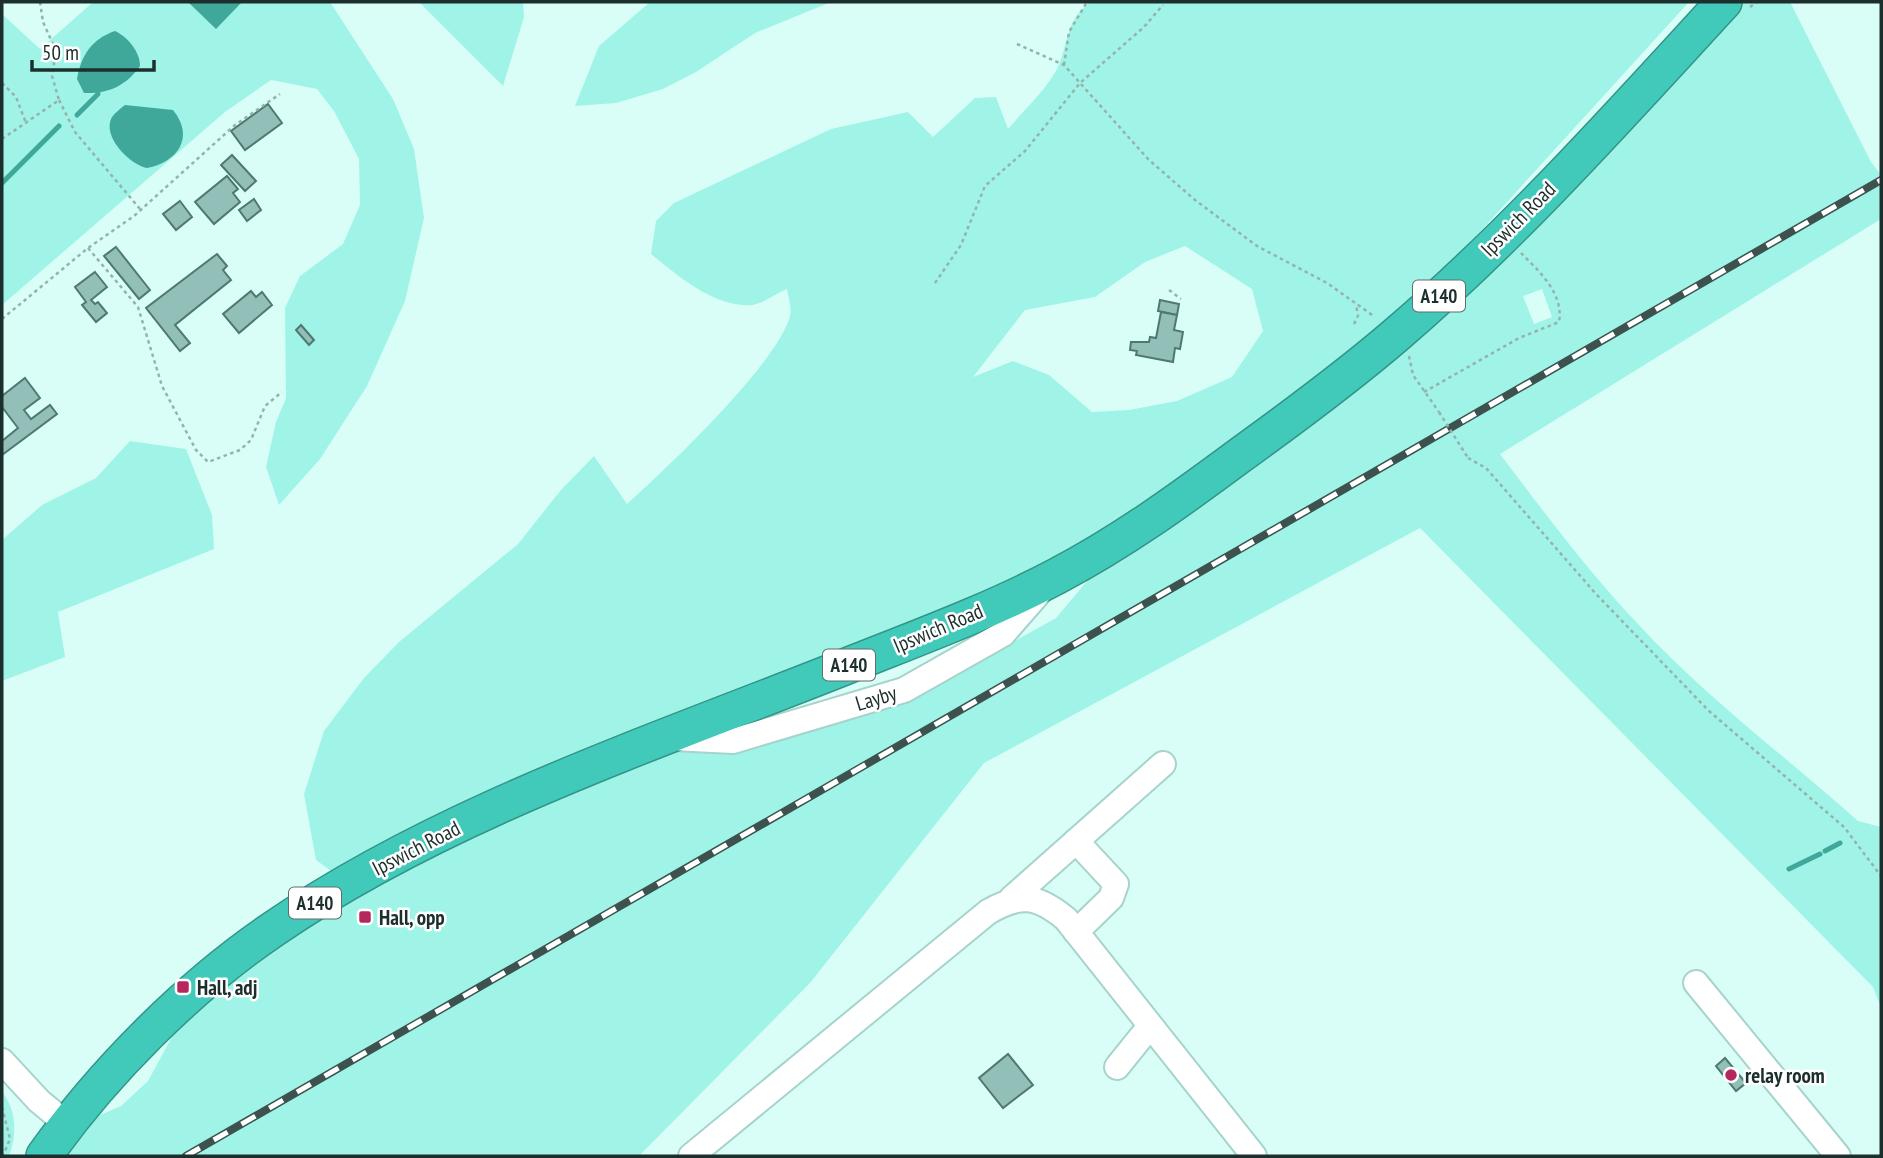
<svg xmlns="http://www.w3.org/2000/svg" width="1883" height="1158" viewBox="0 0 1883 1158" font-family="'PT Sans Narrow',sans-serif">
<rect width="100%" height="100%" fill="#d9fef7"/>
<g fill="#9ff4e7" fill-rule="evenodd">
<path d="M 93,2 L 330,2 L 393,99 L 414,149 L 424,218 L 405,301 L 367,386 L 320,459 L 279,505 L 266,467 L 276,422 L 286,398 L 285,308 L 300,276 L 343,244 L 360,205 L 359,159 L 334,111 L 317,89 L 271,80 L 225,112 L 2,305 L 2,14 L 40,49 Z"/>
<path d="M 419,2 L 523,2 L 524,17 L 503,86 Z"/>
<path d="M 650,2 L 831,2 L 755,33 L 696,72 L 663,89 L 616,103 L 575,106 L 599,46 Z"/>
<path d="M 1091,2 L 1689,2 L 1396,324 L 1092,549 L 338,876 L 316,860 L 304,794 L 324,731 L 364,678 L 399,642 L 518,544 L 561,490 L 594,456 L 627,504 C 667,468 777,364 790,316 C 792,308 788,296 787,289 C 776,293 763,304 752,305 C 715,308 678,276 651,254 L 656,221 L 674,203 L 831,129 L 908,112 L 933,137 L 975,98 L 996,97 L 1008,129 C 1023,111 1046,90 1057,69 C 1069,44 1065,19 1091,2 ZM 1185,246 L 1252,289 L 1263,331 L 1232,377 L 1177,401 L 1129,410 L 1092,412 L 1049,375 L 1013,361 L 973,377 L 1025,310 L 1095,297 L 1145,262 Z"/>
<path d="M 1745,2 L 1790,2 L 1871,162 L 1881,175 L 1881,219 L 1500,454 C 1544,512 1587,570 1637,623 C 1704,696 1784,755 1858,821 L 1881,827 L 1881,1007 L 1873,987 L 1420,528 L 984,763 L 810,983 L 639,1156 L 60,1156 L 86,1121 L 121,1106 L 148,1081 L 181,1020 L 281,939 L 430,853 L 672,747 L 910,699 L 1056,618 L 1104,561 L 1225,475 ZM 1542,289 L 1552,317 L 1534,324 L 1523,296 Z"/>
<path d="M 130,441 L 186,449 L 212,515 L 214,549 L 58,612 L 65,657 L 2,681 L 2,540 L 42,505 L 96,478 Z"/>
<path d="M 2,1092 C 17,1111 17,1134 9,1156 L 2,1156 Z"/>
</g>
<g fill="#3fa89b">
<path d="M 188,2 L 242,2 L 216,29 Z"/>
<path d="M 115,31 C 128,37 140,52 140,66 C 126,86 108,94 84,93 L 77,79 C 81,55 92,39 115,31 Z"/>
<path d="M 125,105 L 173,110 C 195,137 178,162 147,168 C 130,165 101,136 112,117 C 115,113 121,108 125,105 Z"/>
</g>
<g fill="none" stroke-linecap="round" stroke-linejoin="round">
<g stroke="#3fa89b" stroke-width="5">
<path d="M 77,115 L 98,94"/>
<path d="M 2,183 L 59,126"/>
<path d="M 1825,851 L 1840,843"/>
<path d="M 1789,869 L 1820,854"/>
</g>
</g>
<g fill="#92bfb8" stroke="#4e7972" stroke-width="2">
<path d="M 268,104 L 282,123 L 245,150 L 231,131 Z"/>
<path d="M 232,155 L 256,181 L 245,191 L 221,165 Z"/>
<path d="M 227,176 L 238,189 L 233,193 L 240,202 L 214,224 L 195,202 Z"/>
<path d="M 254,199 L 261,210 L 247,221 L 239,210 Z"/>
<path d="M 180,201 L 192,217 L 176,230 L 163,214 Z"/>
<path d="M 116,247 L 150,290 L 139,299 L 104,256 Z"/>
<path d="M 217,254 L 227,266 L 223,270 L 231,280 L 175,325 L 190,343 L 180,351 L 146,308 Z"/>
<path d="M 95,272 L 107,287 L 91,300 L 95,304 L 98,302 L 107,313 L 96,322 L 82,305 L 86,302 L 75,287 Z"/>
<path d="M 251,291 L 256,297 L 262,292 L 272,305 L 239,333 L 223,314 Z"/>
<path d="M 1160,300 L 1179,304 L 1177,315 L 1158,311 Z"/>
<path d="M 1161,312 L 1177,315 L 1174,330 L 1183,332 L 1180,349 L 1175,348 L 1173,362 L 1136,355 L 1137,351 L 1130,350 L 1131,342 L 1149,342 L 1150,337 L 1156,338 Z"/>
<path d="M 301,325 L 314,340 L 309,345 L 296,330 Z"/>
<path d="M 25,378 L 40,398 L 24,410 L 31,419 L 50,405 L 57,414 L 2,455 L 2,441 L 18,428 L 2,407 L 2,396 Z"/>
<path d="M 1008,1054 L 1033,1085 L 1003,1108 L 979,1078 Z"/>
<path d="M 1725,1058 L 1746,1083 L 1736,1091 L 1716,1066 Z"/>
</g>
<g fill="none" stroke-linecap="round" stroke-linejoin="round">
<g stroke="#a6d4cc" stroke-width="28">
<g id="minor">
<path d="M 673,738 L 733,741 L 904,690 L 1003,634 L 1044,587"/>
<path d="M 1012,898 L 1163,764"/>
<path d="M 1076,932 L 1111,898 L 1116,884 L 1076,841"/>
<path d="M 1696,983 L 1838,1156"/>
<path d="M 2,1061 L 39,1101 L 68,1125"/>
<path d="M 1117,1067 L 1150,1026"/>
<path d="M 691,1156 L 988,912 C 1021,893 1037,895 1066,919 L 1254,1156"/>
</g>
</g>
<g stroke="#349488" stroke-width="38">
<path id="highway" d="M 44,1156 C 103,1073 187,988 272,930 C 442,813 656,742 847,666 C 917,638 991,611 1057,576 C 1122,542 1181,499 1239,456 C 1293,417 1346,378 1396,335 C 1514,234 1619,116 1724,2"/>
</g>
<g stroke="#95b3ad" stroke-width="2.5" stroke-dasharray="3.5 3.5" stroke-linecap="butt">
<path d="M 1750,7 L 1757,2"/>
<path d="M 1017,44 L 1064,65 L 1148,159 L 1195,200 L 1257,246 L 1327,283 L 1375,317"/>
<path d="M 1064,65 L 1069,32 L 1087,2"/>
<path d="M 2,83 L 16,97 L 26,123"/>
<path d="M 59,100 L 75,132 L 140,209"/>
<path d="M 2,139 L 59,100 L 52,76 L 56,51 L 43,22 L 40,2"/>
<path d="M 88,248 L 138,307 L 162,386 L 196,450 L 208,462 L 240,450 L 251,440 L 265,406 L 282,392"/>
<path d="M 935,283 L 961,245 L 985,186 L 1025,151 L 1080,83 L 1144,27 L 1163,5"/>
<path d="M 1169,290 L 1181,299"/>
<path d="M 2,319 L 88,248 L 134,216 L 235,125 L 280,94"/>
<path d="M 1354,324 L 1358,316 L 1356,304"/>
<path d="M 1409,356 L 1413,375 L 1439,412"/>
<path d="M 1424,392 L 1519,338 L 1559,322 C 1564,294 1540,272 1521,253"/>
<path d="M 1468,458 L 1486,468 L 1596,594 L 1709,711 L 1844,827 L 1881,876"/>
<path d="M 2,1107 L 10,1139 L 3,1156"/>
</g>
<use href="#minor" stroke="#fff" stroke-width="24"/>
<use href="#highway" stroke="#41caba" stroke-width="35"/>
<g stroke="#3d524e" stroke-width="8">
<path id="rail" d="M 186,1156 L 1881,180"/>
</g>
<use href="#rail" stroke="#fff" stroke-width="5" stroke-dasharray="16" stroke-linecap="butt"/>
<path stroke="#95b3ad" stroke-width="2.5" stroke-dasharray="3.5 3.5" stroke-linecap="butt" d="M 1439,412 L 1468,458"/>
</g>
<g fill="#b6285d" stroke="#fff" stroke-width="2.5">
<rect x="358" y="910" width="14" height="14" rx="3.5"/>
<rect x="176" y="980" width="14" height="14" rx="3.5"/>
<circle cx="1731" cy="1075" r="7"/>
</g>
<g text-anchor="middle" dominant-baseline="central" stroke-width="5" stroke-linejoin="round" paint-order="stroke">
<g fill="#fff" stroke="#616d6b" stroke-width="2">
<rect x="1413" y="280.5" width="52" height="31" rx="5"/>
<rect x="823" y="649.5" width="52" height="31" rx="5"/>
<rect x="289" y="887.5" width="52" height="31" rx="5"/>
</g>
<g font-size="19" font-weight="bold" fill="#1d2f2c">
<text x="1439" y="296">A140</text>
<text x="849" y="665">A140</text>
<text x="315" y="903">A140</text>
</g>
<g font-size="21" fill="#1d2f2c" stroke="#fff">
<text transform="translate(1518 219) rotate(-45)">Ipswich Road</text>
<text transform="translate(938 628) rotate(-23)">Ipswich Road</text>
<text transform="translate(876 698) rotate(-17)">Layby</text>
<text transform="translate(416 848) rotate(-27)">Ipswich Road</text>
</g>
<g font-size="21" font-weight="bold" fill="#1d2f2c" stroke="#fff" text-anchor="start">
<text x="379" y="917">Hall, opp</text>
<text x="197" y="987">Hall, adj</text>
<text x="1745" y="1075">relay room</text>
</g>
</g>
<rect width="1883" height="1158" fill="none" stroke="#1d2f2c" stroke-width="7"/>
<path d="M32 60v10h122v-10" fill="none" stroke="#1d2f2c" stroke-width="3.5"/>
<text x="42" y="60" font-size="21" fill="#1d2f2c" stroke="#ffffff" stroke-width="5" paint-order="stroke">50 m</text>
</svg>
